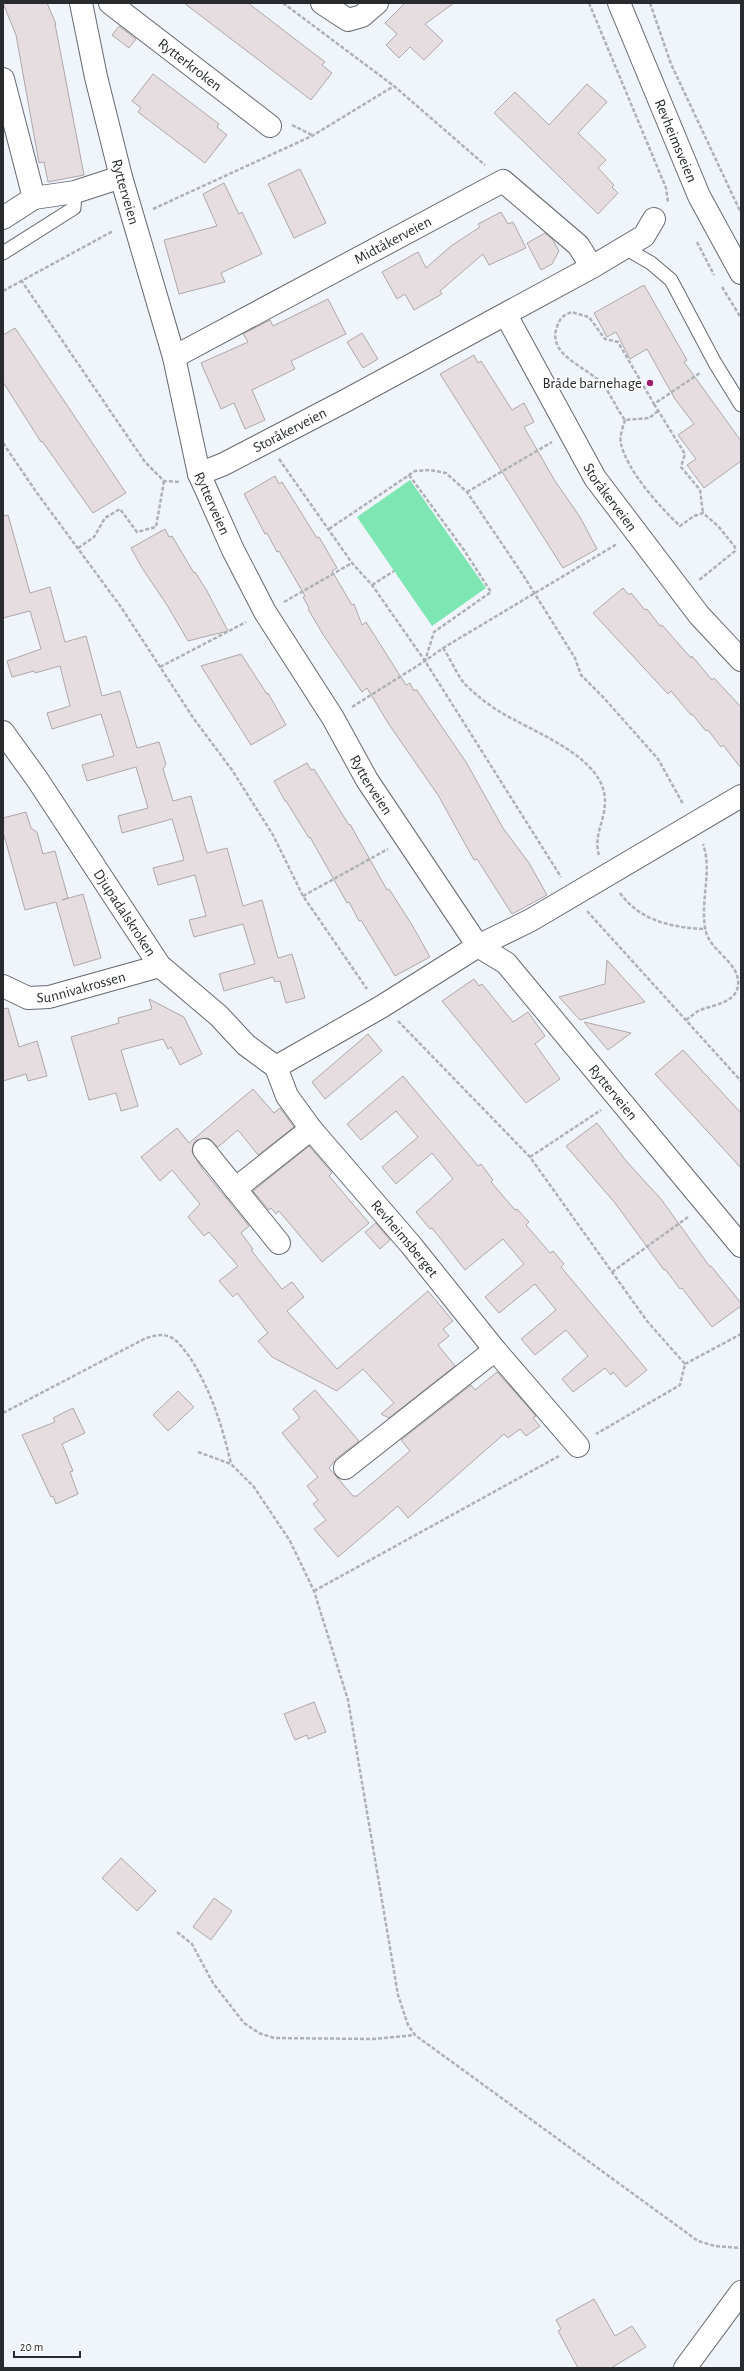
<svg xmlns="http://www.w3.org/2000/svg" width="744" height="2371" viewBox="0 0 744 2371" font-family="'Alegreya Sans',sans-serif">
<rect width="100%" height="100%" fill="#f0f5fb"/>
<path fill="#7de6b2" d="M 410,480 L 486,588 L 432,626 L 357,517 Z"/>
<g fill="#e5dddf" stroke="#afa7a9">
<path d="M 3,3 L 47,3 L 56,24 L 55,24 L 84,175 L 48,182 L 44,162 L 39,163 L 16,35 Z"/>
<path d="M 184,3 L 248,3 L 325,62 L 322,65 L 332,73 L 311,100 Z"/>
<path d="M 405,3 L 454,3 L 425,24 L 443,41 L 424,60 L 410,47 L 399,58 L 386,45 L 397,34 L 385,23 Z"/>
<path d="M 119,26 L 136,39 L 129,48 L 112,35 Z"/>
<path d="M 153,74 L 219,124 L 217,127 L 227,135 L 205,163 L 138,112 L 141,108 L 132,101 Z"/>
<path d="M 587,84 L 607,102 L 578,133 L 606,160 L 598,168 L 614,185 L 612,187 L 618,193 L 598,214 L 494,113 L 515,92 L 549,125 Z"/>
<path d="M 300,169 L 326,223 L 294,238 L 268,184 Z"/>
<path d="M 224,183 L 239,214 L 242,212 L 262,254 L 221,273 L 225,282 L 179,294 L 164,240 L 217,226 L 203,194 Z"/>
<path d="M 501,212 L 508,224 L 513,222 L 526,248 L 489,265 L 483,254 L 440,291 L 442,294 L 414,310 L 405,294 L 397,299 L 382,272 L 418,252 L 426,268 L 451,246 L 480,227 L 478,224 Z"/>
<path d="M 545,233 L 553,240 L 559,251 L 552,264 L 541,270 L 527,243 Z"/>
<path d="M 644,285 L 687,360 L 684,362 L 741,441 L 741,461 L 704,488 L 687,465 L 696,459 L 678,435 L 694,424 L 675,399 L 647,349 L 630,359 L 616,332 L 607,337 L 594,313 Z"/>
<path d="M 328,299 L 346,334 L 291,361 L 295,369 L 252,390 L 265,420 L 245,429 L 234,403 L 221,409 L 201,363 L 248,342 L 243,334 L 270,320 L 273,326 Z"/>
<path d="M 15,328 L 126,493 L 93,513 L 42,441 L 41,442 L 3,382 L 3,335 Z"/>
<path d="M 362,333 L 378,359 L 363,368 L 347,342 Z"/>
<path d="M 474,355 L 478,363 L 481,361 L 512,410 L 524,403 L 534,422 L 524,427 L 555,481 L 580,517 L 597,549 L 563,568 L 440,374 Z"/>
<path d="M 275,476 L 279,484 L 282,482 L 317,538 L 319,537 L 337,568 L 332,571 L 352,605 L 354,604 L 362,625 L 366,622 L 406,685 L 410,683 L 414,691 L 416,689 L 466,762 L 503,828 L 529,863 L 547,895 L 512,914 L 477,859 L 474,860 L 438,795 L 388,723 L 367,688 L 362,692 L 324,636 L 308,609 L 309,608 L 303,597 L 305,596 L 279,551 L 277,552 L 267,533 L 265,534 L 244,494 Z"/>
<path d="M 8,515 L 30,593 L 50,587 L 65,642 L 86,636 L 102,696 L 120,691 L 137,748 L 159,742 L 166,764 L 163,769 L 173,801 L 191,796 L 207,853 L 227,848 L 243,906 L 262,900 L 278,958 L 292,954 L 305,998 L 286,1003 L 280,981 L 275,982 L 273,977 L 224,991 L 219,974 L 255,964 L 243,924 L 194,937 L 189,920 L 206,916 L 195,875 L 158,885 L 153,868 L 184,860 L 172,819 L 122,833 L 118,816 L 148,808 L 136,767 L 87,781 L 82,765 L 114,756 L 101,714 L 52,729 L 47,713 L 70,706 L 60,666 L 35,673 L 34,671 L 12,677 L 7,661 L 41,649 L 30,611 L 3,618 L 3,516 Z"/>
<path d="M 165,529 L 169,537 L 172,536 L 194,573 L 195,572 L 207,591 L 228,631 L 188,641 L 167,605 L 142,568 L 131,548 Z"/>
<path d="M 623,588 L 629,595 L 631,593 L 645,610 L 647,609 L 660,626 L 662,625 L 691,658 L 692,656 L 712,680 L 714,678 L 741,707 L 741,768 L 723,745 L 721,747 L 708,730 L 706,731 L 692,714 L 691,715 L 671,691 L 668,694 L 593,613 Z"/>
<path d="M 241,654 L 267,694 L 268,693 L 286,725 L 251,745 L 201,666 Z"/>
<path d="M 307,763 L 311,770 L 314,769 L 349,825 L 350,824 L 387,890 L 389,889 L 412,925 L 430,957 L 395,976 L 361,920 L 359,921 L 349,902 L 347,903 L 310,837 L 309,838 L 286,801 L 285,801 L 274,781 Z"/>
<path d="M 26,812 L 31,828 L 37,832 L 43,854 L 55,851 L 68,898 L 62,900 L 83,894 L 101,958 L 74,966 L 56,902 L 25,910 L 3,832 L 3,818 Z"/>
<path d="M 607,960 L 645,1002 L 580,1020 L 559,997 L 605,984 Z"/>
<path d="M 474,979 L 479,986 L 482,984 L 513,1022 L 528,1012 L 545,1036 L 535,1044 L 560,1079 L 526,1103 L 442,1001 Z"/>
<path d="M 149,999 L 184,1017 L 202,1054 L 180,1065 L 171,1047 L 168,1049 L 163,1039 L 121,1050 L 138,1106 L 121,1111 L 116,1093 L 89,1100 L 71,1037 L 119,1023 L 118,1018 L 152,1009 Z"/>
<path d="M 8,1008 L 19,1047 L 37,1041 L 47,1076 L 28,1081 L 26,1074 L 3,1081 L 3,1009 Z"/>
<path d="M 584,1022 L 631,1033 L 608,1050 Z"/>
<path d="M 368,1034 L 382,1051 L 325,1099 L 312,1082 Z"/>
<path d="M 683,1050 L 741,1113 L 741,1168 L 655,1074 Z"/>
<path d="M 403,1076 L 474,1161 L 478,1166 L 481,1164 L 493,1180 L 491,1182 L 515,1210 L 517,1209 L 529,1222 L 526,1225 L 550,1253 L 553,1251 L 564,1264 L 561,1267 L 647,1370 L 626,1387 L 613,1372 L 611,1375 L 605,1368 L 573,1392 L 562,1379 L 588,1356 L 566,1330 L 535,1355 L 521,1339 L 556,1310 L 535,1284 L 499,1313 L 485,1297 L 524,1264 L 503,1239 L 465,1270 L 432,1228 L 430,1229 L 416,1212 L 453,1179 L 432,1153 L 396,1184 L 382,1167 L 418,1137 L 396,1111 L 361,1140 L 347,1124 Z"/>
<path d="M 253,1089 L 274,1113 L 280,1108 L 294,1127 L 258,1155 L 238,1130 L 218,1147 L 208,1138 L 196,1140 L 193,1145 L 192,1152 L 203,1170 L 249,1226 L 241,1233 L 253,1249 L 251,1250 L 282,1289 L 292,1282 L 304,1297 L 287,1311 L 337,1369 L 428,1291 L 453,1321 L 443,1329 L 449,1336 L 438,1345 L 455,1366 L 389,1418 L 381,1414 L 394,1403 L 363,1369 L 337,1391 L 272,1357 L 258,1341 L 268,1333 L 237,1293 L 233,1297 L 219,1281 L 238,1266 L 209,1232 L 204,1236 L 188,1217 L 200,1204 L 172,1170 L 160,1181 L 141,1157 L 177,1128 L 189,1143 Z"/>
<path d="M 597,1123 L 627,1162 L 661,1199 L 710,1267 L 711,1266 L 741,1303 L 741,1306 L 712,1327 L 682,1288 L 680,1289 L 665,1269 L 664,1270 L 615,1203 L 566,1146 Z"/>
<path d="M 309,1146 L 332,1173 L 329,1176 L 369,1223 L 322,1262 L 279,1211 L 276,1214 L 271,1208 L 269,1210 L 253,1191 Z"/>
<path d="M 376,1223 L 390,1240 L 380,1249 L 365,1232 Z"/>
<path d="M 497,1372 L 536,1416 L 533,1418 L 540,1426 L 526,1436 L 520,1429 L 508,1438 L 504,1434 L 408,1518 L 398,1506 L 338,1557 L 314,1529 L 326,1520 L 313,1504 L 318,1500 L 307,1486 L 318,1477 L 282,1433 L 300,1418 L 293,1409 L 315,1390 L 359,1441 L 337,1458 L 329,1468 L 353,1496 L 357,1496 L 410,1451 L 401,1440 L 471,1385 L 475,1390 Z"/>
<path d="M 178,1391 L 194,1407 L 168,1431 L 153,1415 Z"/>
<path d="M 73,1408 L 85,1433 L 62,1444 L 73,1471 L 70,1472 L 78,1494 L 56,1504 L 53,1496 L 51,1497 L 22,1435 L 55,1422 L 53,1418 Z"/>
<path d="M 314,1702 L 326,1732 L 308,1739 L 307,1735 L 295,1740 L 284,1714 Z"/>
<path d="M 121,1858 L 156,1891 L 137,1911 L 102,1878 Z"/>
<path d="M 214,1898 L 232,1911 L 211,1940 L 193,1927 Z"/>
<path d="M 594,2299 L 615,2336 L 632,2326 L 646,2347 L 611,2368 L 578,2368 L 558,2331 L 561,2329 L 556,2320 Z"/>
</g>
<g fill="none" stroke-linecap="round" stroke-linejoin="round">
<g stroke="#666a70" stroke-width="15">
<g id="service">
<path d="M 625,248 L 651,263 L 671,280 L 715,363 L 741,405"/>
<path d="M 3,253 L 74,208 L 75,192"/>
</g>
</g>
<g stroke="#666a70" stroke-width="24">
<g id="minor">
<path id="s1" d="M 81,3 L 96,77 L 121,177 L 174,357 L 199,474 L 205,487 L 233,550 L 265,612 L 333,718 L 367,780 L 478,946 L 506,963 L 741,1246"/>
<path id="s2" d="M 110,3 L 270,126"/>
<path d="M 322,3 L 348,20 L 362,16 L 377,3"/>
<path d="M 3,79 L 34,198 L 3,218"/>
<path d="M 34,198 L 75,192 L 121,177"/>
<path id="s3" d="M 506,315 L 595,478 L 699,615 L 741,660"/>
<path id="s4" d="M 174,357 L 503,181 L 578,245 L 592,267"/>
<path id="s5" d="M 199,474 L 224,464 L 345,401 L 592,267 L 644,236 L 654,219"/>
<path id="s6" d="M 3,732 L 37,779 L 160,966 L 219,1016 L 246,1045 L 276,1067"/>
<path id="s7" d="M 3,986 L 28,998 L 49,997 L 160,966"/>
<path d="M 276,1067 L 381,1007 L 478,946 L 531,920 L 741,796"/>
<path id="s8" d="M 276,1067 L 287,1096 L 311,1129 L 411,1245 L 495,1350 L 578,1446"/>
<path d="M 204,1150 L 279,1243"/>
<path d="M 235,1189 L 311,1129"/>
<path d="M 345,1468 L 495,1350"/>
<path d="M 685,2368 L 741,2292"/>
</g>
</g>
<g stroke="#666a70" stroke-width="24">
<g id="primary">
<path id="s9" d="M 619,3 L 699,196 L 741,273"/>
</g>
</g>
<g stroke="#aeb1b6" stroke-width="2.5" stroke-dasharray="4 2" stroke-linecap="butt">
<path d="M 283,3 L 394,86 L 485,165"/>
<path d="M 589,3 L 666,188 L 668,202"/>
<path d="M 650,3 L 671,64 L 741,213"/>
<path d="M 292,125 L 312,135"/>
<path d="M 153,209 L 312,136 L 394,86"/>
<path d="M 697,242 L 714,275"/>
<path d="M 21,280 L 145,462 L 164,481 L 179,482"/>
<path d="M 722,287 L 741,318"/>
<path d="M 3,291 L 113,231"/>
<path d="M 654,404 L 685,454 L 681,467 L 700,490 L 703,513"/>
<path d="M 658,411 L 649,418 L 625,420 C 615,407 610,390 597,379 C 577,362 540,350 562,317 L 571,312 L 589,317 L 605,339 L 618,342 L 654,404 L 700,373"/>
<path d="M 625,420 C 623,427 619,437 621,444 C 628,472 659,506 680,526 L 694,516 L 703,513 L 718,526 L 735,547 L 735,551 L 699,580"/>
<path d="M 3,443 L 37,493 L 121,607 L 194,719 L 232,770 L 273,835 L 303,896 L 367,989"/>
<path d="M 279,459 L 352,563 L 372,585 L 425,661 L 561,877"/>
<path d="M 409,475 L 464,550 L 491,592 L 434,632 L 425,661"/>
<path d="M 467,492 L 552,442"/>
<path d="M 329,529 L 415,471 L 430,470 L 446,473 L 467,492 L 523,575 L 575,658 L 581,675 L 604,698 L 658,759 L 683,804"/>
<path d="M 78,548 L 94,537 L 105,518 L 120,509 L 137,532 L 156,527 L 164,481"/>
<path d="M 372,585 L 394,571"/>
<path d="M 284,602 L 352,563"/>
<path d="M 443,648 C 450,658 456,673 464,683 C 476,696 499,713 515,720 C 545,737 606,761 605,802 C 605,821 593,836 599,855"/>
<path d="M 160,667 L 246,622"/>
<path d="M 352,707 L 425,661 L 443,648 L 617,544"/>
<path d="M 620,893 C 640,921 673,928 706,929"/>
<path d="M 303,896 L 388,849"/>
<path d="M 587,911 L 741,1081"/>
<path d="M 686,1020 C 690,1017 694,1014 698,1011 C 711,1005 735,1004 738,986 C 741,963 711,952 706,932 C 699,903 713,872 703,844"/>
<path d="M 398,1021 L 530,1157 L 647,1321 L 685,1364 L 680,1385 L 596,1434"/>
<path d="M 530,1157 L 601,1110"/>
<path d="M 612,1272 L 688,1217"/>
<path d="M 685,1364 L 741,1334"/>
<path d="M 3,1413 L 146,1338 C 154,1336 162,1333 170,1337 C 178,1340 183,1349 189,1356 C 211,1390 222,1425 231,1464"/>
<path d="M 198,1452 L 231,1464 L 254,1487 L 290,1541 L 314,1591 L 348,1700 L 398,1995 L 408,2025 L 415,2035 L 698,2241 L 715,2246 L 741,2248"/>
<path d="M 314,1591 L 559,1456"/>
<path d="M 177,1932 L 192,1944 L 213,1983 L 244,2023 L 259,2033 L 274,2038 L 374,2039 L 415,2035"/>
</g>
<use href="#service" stroke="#fff" stroke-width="13"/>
<use href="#minor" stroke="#fff" stroke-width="22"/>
<use href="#primary" stroke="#fff" stroke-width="22"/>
</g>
<circle fill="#a21f6f" stroke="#fff" stroke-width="1.5" cx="650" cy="383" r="4"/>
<g text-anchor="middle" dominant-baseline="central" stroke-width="3.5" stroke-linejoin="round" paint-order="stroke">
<g font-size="15" fill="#292a2d" stroke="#fff">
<text stroke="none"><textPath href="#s2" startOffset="101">Rytterkroken</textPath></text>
<text stroke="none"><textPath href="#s9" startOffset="149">Revheimsveien</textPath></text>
<text stroke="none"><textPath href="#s1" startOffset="194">Rytterveien</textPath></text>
<text stroke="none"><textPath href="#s4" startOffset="248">Midtåkerveien</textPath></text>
<text stroke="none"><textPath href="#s5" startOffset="101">Storåkerveien</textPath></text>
<text stroke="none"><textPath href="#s3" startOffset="210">Storåkerveien</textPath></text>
<text stroke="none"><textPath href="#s1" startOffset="518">Rytterveien</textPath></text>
<text stroke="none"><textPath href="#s1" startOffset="842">Rytterveien</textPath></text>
<text stroke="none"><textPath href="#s6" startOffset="218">Djupadalskroken</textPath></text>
<text stroke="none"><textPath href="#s7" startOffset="82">Sunnivakrossen</textPath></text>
<text stroke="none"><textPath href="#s1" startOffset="1236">Rytterveien</textPath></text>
<text stroke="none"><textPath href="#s8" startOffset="216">Revheimsberget</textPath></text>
</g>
<g font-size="15" fill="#292a2d" stroke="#fff" text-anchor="end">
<text x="642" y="383">Bråde barnehage</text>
</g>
</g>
<rect width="744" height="2371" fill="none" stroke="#292a2d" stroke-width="8"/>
<path d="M14 2351v6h66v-6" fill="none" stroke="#292a2d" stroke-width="2"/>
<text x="20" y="2351" font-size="12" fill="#292a2d" stroke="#ffffff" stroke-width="3" paint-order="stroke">20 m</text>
</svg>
